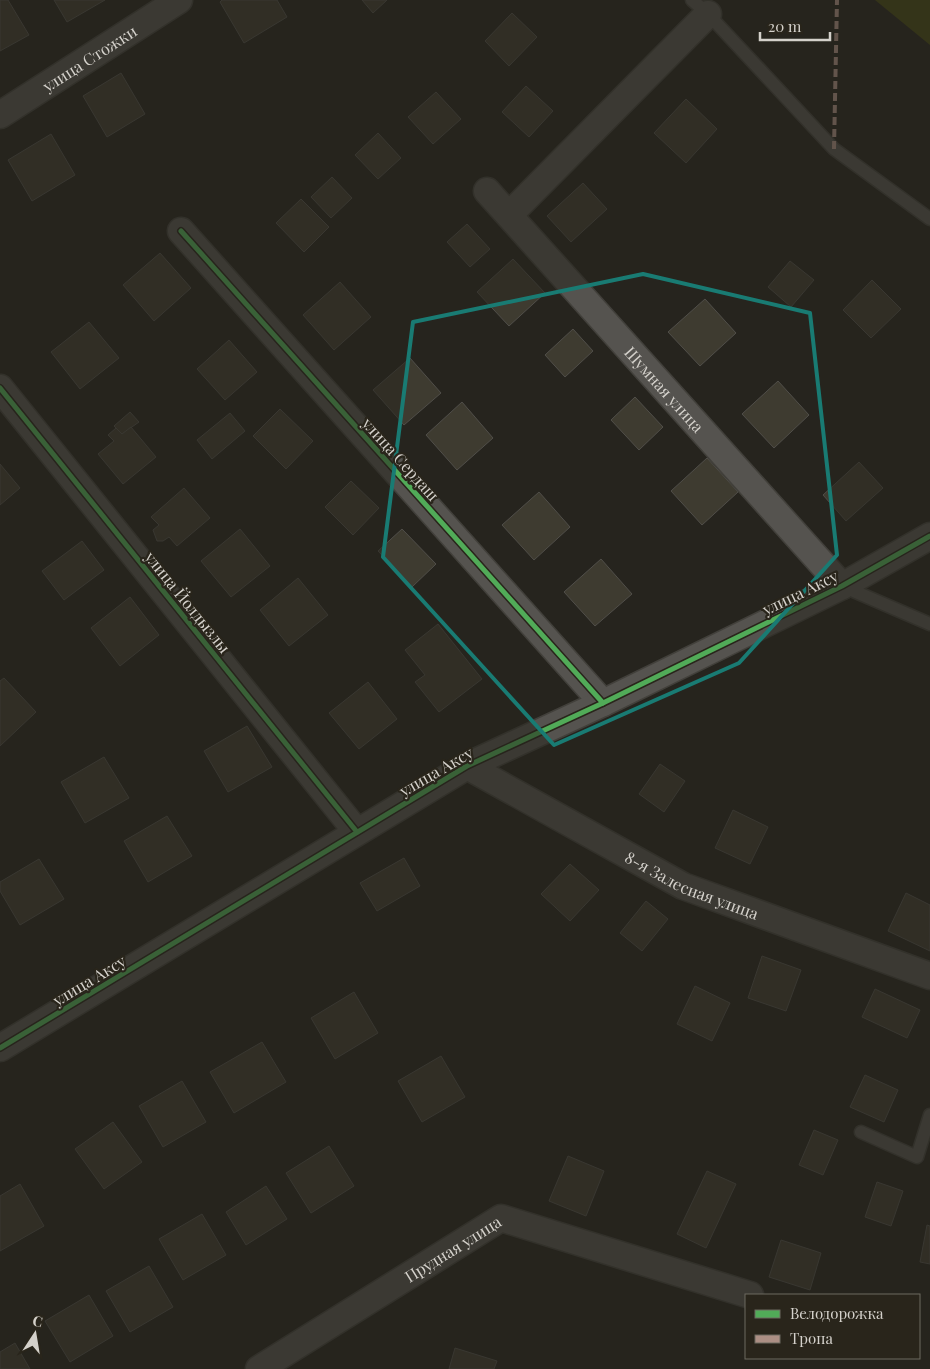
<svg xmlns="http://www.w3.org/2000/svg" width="930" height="1369" viewBox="0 0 930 1369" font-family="'Playfair Display',serif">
<rect width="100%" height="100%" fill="#26241e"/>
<path fill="#464714" d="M 875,0 L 930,0 L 930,45 Z"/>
<g fill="#3e3b30" stroke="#504e49">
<path d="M 0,0 L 8,0 L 29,35 L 0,51 Z"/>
<path d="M 54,0 L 105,0 L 67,22 Z"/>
<path d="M 222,0 L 277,0 L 287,17 L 244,43 L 220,2 Z"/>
<path d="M 362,0 L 387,0 L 373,13 Z"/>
<path d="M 512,13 L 537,37 L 509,66 L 485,41 Z"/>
<path d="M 121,73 L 145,114 L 107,137 L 83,96 Z"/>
<path d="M 526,86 L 553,111 L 529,137 L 502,112 Z"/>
<path d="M 436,92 L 461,119 L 433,144 L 408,117 Z"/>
<path d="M 686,99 L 717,129 L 686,163 L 654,133 Z"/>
<path d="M 378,133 L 401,158 L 378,179 L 355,155 Z"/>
<path d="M 51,134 L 75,175 L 32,201 L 8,160 Z"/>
<path d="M 332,177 L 352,198 L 331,218 L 311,197 Z"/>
<path d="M 583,183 L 607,209 L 571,242 L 547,216 Z"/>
<path d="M 301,199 L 329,227 L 304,252 L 276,223 Z"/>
<path d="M 467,224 L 490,249 L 470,267 L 447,242 Z"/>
<path d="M 160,253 L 191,288 L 154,321 L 123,285 Z"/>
<path d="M 513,259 L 545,293 L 509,326 L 477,292 Z"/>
<path d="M 790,261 L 814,280 L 791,307 L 768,287 Z"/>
<path d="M 872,280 L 901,309 L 871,338 L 843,310 Z"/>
<path d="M 340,282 L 371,317 L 334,350 L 303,315 Z"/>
<path d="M 705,299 L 736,333 L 700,366 L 668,332 Z"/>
<path d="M 89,322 L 119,358 L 80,389 L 51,352 Z"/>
<path d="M 573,329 L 593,351 L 565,377 L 545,355 Z"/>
<path d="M 229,340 L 257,372 L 225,400 L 197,369 Z"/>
<path d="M 410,358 L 441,393 L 404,425 L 373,390 Z"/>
<path d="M 778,381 L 809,415 L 774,448 L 742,414 Z"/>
<path d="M 635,397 L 663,427 L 639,450 L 611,420 Z"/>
<path d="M 462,402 L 493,438 L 457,470 L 426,435 Z"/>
<path d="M 280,409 L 313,441 L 286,469 L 253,436 Z"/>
<path d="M 130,412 L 139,422 L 122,434 L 114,426 Z"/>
<path d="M 230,413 L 245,431 L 212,459 L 197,440 Z"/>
<path d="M 131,427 L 156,457 L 123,484 L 98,454 L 114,441 L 108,435 L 116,428 L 122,434 Z"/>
<path d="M 707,458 L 738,492 L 702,525 L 671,491 Z"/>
<path d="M 859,462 L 883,488 L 846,521 L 823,495 Z"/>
<path d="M 0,464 L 20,488 L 0,505 Z"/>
<path d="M 351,481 L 379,508 L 353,535 L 325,507 Z"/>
<path d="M 184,488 L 210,518 L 177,546 L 169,537 L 163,541 L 157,541 L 153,530 L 159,525 L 151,517 Z"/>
<path d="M 539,492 L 570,527 L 534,560 L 502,525 Z"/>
<path d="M 240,529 L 270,566 L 231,597 L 201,561 Z"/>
<path d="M 402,529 L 436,564 L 412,587 L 378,551 Z"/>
<path d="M 82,541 L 104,570 L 64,600 L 42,571 Z"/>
<path d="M 601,559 L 632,594 L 595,626 L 564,592 Z"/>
<path d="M 298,578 L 328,615 L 289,646 L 260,610 Z"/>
<path d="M 130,597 L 159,635 L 120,666 L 91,628 Z"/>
<path d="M 438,624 L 482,679 L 439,712 L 415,682 L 425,675 L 405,650 Z"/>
<path d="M 4,678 L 36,712 L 0,746 L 0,681 Z"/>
<path d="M 368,682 L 397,719 L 359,749 L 329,713 Z"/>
<path d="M 247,726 L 272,767 L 228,792 L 204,751 Z"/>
<path d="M 104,757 L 129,798 L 85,823 L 61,782 Z"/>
<path d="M 660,764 L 685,781 L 664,812 L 639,794 Z"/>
<path d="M 733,810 L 768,827 L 750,864 L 715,848 Z"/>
<path d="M 167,816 L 192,856 L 148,882 L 124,841 Z"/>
<path d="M 404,858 L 420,886 L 377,911 L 360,883 Z"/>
<path d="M 39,859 L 64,899 L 20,925 L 0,891 L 0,882 Z"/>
<path d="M 570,864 L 599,890 L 570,921 L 541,894 Z"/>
<path d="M 906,893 L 930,905 L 930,951 L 888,931 Z"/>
<path d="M 646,901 L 668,919 L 642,951 L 620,933 Z"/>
<path d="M 762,956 L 801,970 L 786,1011 L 748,998 Z"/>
<path d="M 695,986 L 730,1003 L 712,1041 L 677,1024 Z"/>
<path d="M 875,989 L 920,1010 L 907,1038 L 862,1017 Z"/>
<path d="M 354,992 L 378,1033 L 335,1059 L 311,1018 Z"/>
<path d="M 262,1042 L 286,1082 L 234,1113 L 210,1072 Z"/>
<path d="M 441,1056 L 465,1097 L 422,1122 L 398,1081 Z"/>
<path d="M 865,1075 L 898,1090 L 884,1122 L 850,1107 Z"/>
<path d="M 182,1081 L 206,1122 L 163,1147 L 139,1106 Z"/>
<path d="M 113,1122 L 142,1162 L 104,1189 L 75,1149 Z"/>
<path d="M 814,1130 L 838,1140 L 823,1175 L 799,1165 Z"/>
<path d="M 329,1146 L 354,1186 L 311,1213 L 286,1173 Z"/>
<path d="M 568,1156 L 604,1171 L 586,1216 L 549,1201 Z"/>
<path d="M 707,1171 L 736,1184 L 706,1248 L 677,1234 Z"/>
<path d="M 877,1182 L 903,1191 L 891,1226 L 865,1217 Z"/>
<path d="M 20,1184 L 44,1226 L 0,1251 L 0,1196 Z"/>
<path d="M 266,1186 L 287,1219 L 246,1245 L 226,1212 Z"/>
<path d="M 202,1214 L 226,1255 L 183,1280 L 159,1239 Z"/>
<path d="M 927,1225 L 930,1226 L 930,1264 L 920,1262 Z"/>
<path d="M 781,1240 L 821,1253 L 810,1290 L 769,1277 Z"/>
<path d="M 149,1266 L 173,1307 L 130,1332 L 106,1291 Z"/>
<path d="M 89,1295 L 113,1336 L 70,1362 L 45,1321 Z"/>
<path d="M 15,1343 L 30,1369 L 0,1369 L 0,1352 Z"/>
<path d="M 455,1348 L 497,1361 L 494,1369 L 449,1369 Z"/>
</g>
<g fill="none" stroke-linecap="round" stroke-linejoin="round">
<g stroke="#42403b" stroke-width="15">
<g id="lane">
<path d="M 692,0 L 708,14 L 834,149 L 930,219"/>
<path d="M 842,586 L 930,624"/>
<path d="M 861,1132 L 917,1157 L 930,1115"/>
</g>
</g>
<g stroke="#42403b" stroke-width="29">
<g id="street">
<path id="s1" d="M 0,115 L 179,0"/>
<path id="s2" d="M 487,191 L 842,586"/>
<path d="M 509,215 L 708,14"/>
<path d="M 181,231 L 603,703"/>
<path d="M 0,388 L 357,832"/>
<path id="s3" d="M 467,766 L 683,886 L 930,976"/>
<path d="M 0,1048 L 467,766 L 603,703 L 842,586 L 930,536"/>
<path id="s4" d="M 259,1369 L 501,1218 L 750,1295"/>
</g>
</g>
<use href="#lane" stroke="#55534f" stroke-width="12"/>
<use href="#street" stroke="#55534f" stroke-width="26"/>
<path stroke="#ac8f84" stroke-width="4" stroke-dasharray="8 4" stroke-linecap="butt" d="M 834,149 L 837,0"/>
<g stroke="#29251b" stroke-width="8">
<g id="cycleway">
<path d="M 181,231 L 603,703"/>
<path d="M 0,388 L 357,832"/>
<path d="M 0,1048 L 467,766 L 603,703 L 842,586 L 930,536"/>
</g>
</g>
<use href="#cycleway" stroke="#51ab58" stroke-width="5"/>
</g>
<path d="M0 0H930V1369H0ZM 643,274 L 810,313 L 837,555 L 739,663 L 554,745 L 383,557 L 413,322 Z" fill="#26241e" fill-opacity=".55" fill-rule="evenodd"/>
<path fill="none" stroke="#197b73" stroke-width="4" stroke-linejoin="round" d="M 643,274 L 810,313 L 837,555 L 739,663 L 554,745 L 383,557 L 413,322 Z"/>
<g text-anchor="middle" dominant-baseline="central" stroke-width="4.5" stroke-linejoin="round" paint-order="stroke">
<g font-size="16" fill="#d4d1cb" stroke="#29251b">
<text stroke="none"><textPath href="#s1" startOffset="106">улица Стожки</textPath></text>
<text stroke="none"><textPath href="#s2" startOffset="266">Шумная улица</textPath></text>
<text transform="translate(401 459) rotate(48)">улица Сердаш</text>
<text transform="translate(800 592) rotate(-26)">улица Аксу</text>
<text transform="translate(188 602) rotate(51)">улица Йолдызлы</text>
<text transform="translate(436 771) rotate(-30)">улица Аксу</text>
<text stroke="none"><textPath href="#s3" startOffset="255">8-я Залесная улица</textPath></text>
<text transform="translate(89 980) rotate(-31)">улица Аксу</text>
<text stroke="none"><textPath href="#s4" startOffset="228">Прудная улица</textPath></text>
</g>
</g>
<rect x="745" y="1294" width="175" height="65" fill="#29251b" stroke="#6d6a61"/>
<rect x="755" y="1310" width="25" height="8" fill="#51ab58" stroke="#6d6a61"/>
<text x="790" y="1319" font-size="15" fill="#d4d1cb">Велодорожка</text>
<rect x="755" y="1335" width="25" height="8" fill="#ac8f84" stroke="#6d6a61"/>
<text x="790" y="1344" font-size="15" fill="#d4d1cb">Тропа</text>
<g transform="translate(35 1334) rotate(12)" stroke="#29251b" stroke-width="4" paint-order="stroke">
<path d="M0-4L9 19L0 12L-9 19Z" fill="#d4d1cb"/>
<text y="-8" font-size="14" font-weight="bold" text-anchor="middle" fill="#d4d1cb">С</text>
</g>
<path d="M760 32v8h70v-8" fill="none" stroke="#d4d1cb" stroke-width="2.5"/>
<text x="768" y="32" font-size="15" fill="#d4d1cb" stroke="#29251b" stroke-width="4" paint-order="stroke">20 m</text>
</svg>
